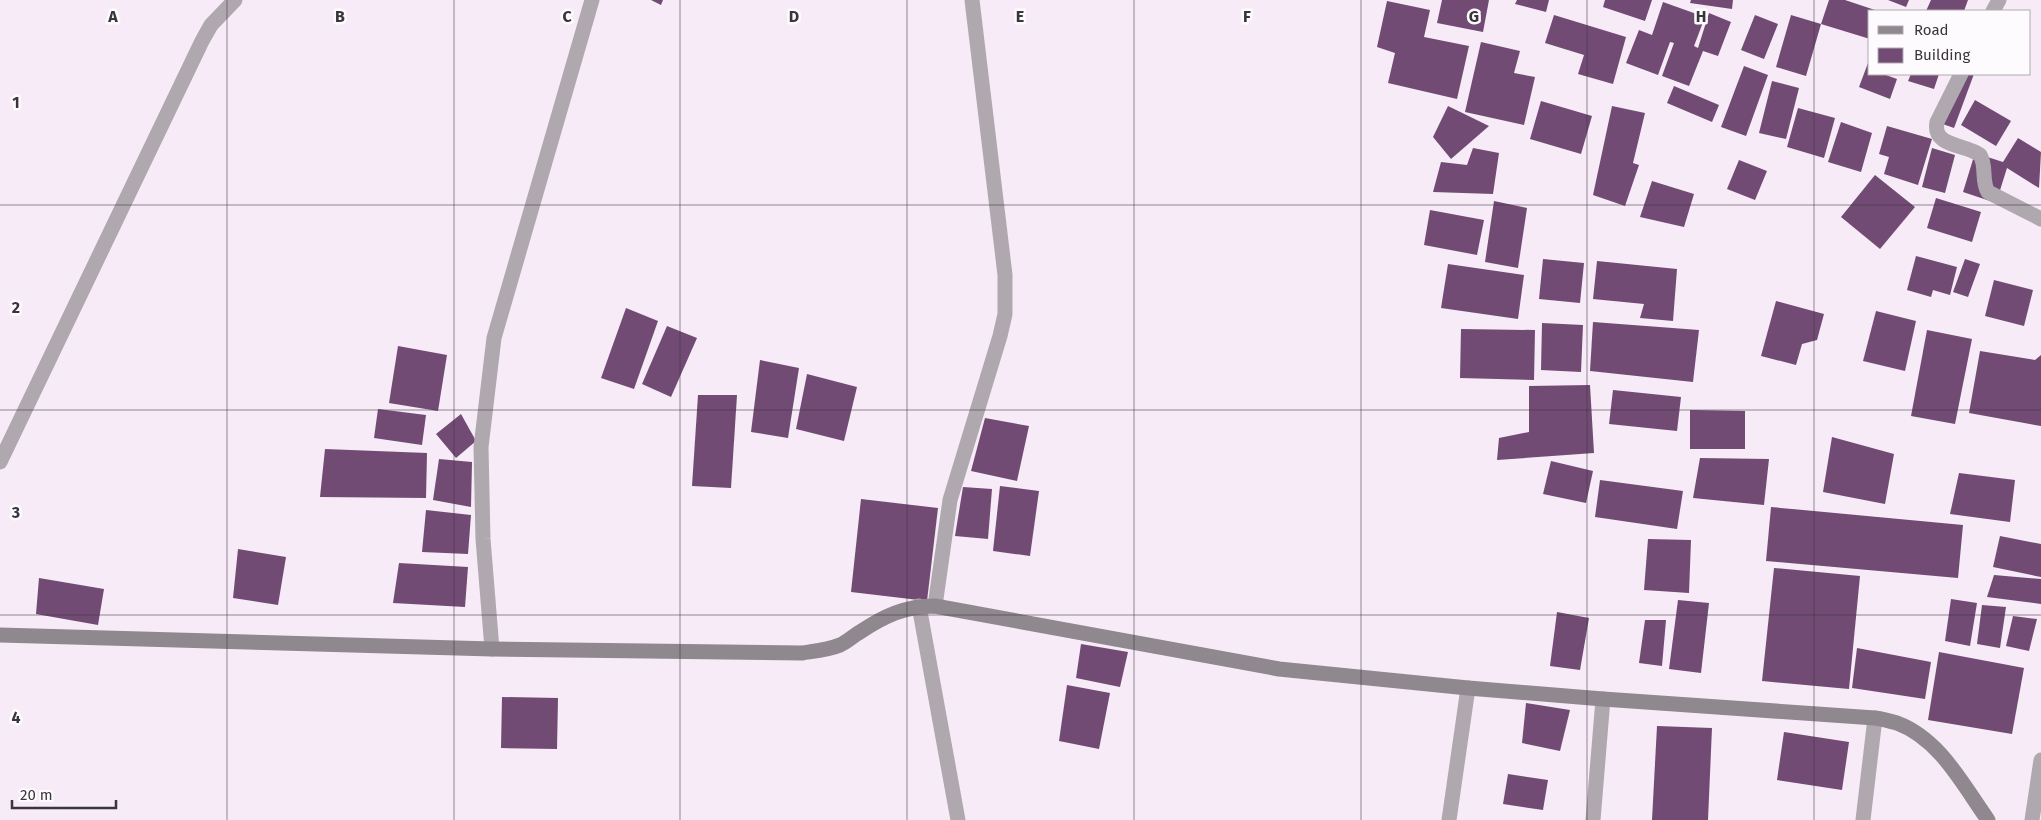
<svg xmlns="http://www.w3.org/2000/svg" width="2041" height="820" viewBox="0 0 2041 820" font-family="'Fira Sans',sans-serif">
<rect width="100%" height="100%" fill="#f7ebf7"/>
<g fill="#714b74">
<path d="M 651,0 L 663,0 L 661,5 Z"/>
<path d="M 1442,0 L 1489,0 L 1483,32 L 1437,23 Z"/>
<path d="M 1517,0 L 1549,0 L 1546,12 L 1515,4 Z"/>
<path d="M 1605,0 L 1652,0 L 1645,21 L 1603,7 Z"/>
<path d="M 1691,0 L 1733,0 L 1732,9 L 1690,3 Z"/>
<path d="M 1829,0 L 1845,0 L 1878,11 L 1870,11 L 1870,39 L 1821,24 Z"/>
<path d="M 1888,0 L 1909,0 L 1906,7 Z"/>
<path d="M 1931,0 L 1968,0 L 1964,11 L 1926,11 Z"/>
<path d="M 1387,1 L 1430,10 L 1424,37 L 1469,46 L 1457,99 L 1388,83 L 1395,53 L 1377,47 Z"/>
<path d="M 1663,2 L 1705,17 L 1694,46 L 1698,48 L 1709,13 L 1731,22 L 1718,56 L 1703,51 L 1689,86 L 1662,76 L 1674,43 L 1670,42 L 1658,75 L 1626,63 L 1639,30 L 1652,35 Z"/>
<path d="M 1554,15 L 1626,37 L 1613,84 L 1578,74 L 1584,55 L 1545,43 Z"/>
<path d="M 1755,15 L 1778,24 L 1764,59 L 1741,50 Z"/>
<path d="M 1791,15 L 1821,24 L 1806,76 L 1776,67 Z"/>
<path d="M 1481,42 L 1520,51 L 1514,73 L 1535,77 L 1524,125 L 1465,112 Z"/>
<path d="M 1868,63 L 1870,63 L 1870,74 L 1883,74 L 1897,79 L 1890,99 L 1859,87 Z"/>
<path d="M 1744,66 L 1768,75 L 1746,136 L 1721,127 Z"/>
<path d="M 1911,74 L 1939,74 L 1934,89 L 1908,81 Z"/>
<path d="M 1955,74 L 1974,74 L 1954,128 L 1937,122 Z"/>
<path d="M 1772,81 L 1799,88 L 1786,139 L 1759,133 Z"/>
<path d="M 1674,86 L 1719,105 L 1712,122 L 1667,103 Z"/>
<path d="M 1975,100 L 2011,121 L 1996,146 L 1961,125 Z"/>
<path d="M 1541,101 L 1592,116 L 1581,154 L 1530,139 Z"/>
<path d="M 1448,106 L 1489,126 L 1451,159 L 1433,137 Z"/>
<path d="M 1612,106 L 1645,113 L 1633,163 L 1639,165 L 1625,206 L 1593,195 Z"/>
<path d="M 1798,108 L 1835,118 L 1824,158 L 1787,147 Z"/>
<path d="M 1841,122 L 1872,133 L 1861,172 L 1828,162 Z"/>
<path d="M 1887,126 L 1932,139 L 1918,185 L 1884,174 L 1889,157 L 1879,154 Z"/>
<path d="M 2018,138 L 2041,152 L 2039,188 L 2007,168 L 1996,203 L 1963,192 L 1975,153 L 2003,162 Z"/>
<path d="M 1473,148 L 1499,153 L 1493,194 L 1433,192 L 1441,162 L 1467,165 Z"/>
<path d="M 1932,148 L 1955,155 L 1945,193 L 1922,187 Z"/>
<path d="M 1739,160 L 1767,171 L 1755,200 L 1727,189 Z"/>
<path d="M 1875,175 L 1915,207 L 1880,249 L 1841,217 Z"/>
<path d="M 1652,181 L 1694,194 L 1684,227 L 1640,217 Z"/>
<path d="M 1936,198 L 1981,212 L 1972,242 L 1927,228 Z"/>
<path d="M 1494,201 L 1527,208 L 1518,268 L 1485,262 Z"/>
<path d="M 1430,210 L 1484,220 L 1477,255 L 1424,245 Z"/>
<path d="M 1916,256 L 1957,267 L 1950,295 L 1933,290 L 1931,297 L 1907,290 Z"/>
<path d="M 1543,259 L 1584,263 L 1580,303 L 1539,299 Z"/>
<path d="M 1965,259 L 1980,264 L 1968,297 L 1953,292 Z"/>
<path d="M 1597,261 L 1677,269 L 1673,321 L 1640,318 L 1644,304 L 1593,299 Z"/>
<path d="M 1448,264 L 1524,275 L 1518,319 L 1441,308 Z"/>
<path d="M 1994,280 L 2033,290 L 2024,326 L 1985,316 Z"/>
<path d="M 1776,301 L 1824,314 L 1817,340 L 1802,344 L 1796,365 L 1761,356 Z"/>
<path d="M 626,308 L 658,321 L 634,389 L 601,378 Z"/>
<path d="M 1876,311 L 1916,321 L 1905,371 L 1863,361 Z"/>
<path d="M 1593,322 L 1699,330 L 1693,382 L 1590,371 Z"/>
<path d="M 1542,323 L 1583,325 L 1581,372 L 1541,370 Z"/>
<path d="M 667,326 L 697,338 L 671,397 L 642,384 Z"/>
<path d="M 1461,329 L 1535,330 L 1534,380 L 1460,378 Z"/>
<path d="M 1927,330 L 1972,339 L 1955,424 L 1911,416 Z"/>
<path d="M 398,346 L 447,355 L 438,411 L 389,403 Z"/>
<path d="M 1980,351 L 2035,360 L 2041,355 L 2041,426 L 1969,413 Z"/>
<path d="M 760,360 L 799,368 L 788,438 L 751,432 Z"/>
<path d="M 807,374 L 857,387 L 844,441 L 796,429 Z"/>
<path d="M 1590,385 L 1594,453 L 1497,460 L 1499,438 L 1529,432 L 1529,386 Z"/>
<path d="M 1613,390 L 1681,397 L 1677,431 L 1609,424 Z"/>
<path d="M 698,395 L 737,395 L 731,488 L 692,486 Z"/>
<path d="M 378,409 L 426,415 L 422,445 L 374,438 Z"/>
<path d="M 1690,410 L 1745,411 L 1745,449 L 1690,449 Z"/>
<path d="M 461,414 L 476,441 L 456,458 L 436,434 Z"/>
<path d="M 985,418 L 1029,426 L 1017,481 L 971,471 Z"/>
<path d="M 1832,437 L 1894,454 L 1885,504 L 1823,492 Z"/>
<path d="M 325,449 L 427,453 L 426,498 L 320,497 Z"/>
<path d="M 1700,458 L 1769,459 L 1764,505 L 1693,498 Z"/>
<path d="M 439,459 L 472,462 L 471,507 L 433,500 Z"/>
<path d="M 1551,461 L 1593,471 L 1586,503 L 1543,494 Z"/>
<path d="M 1959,473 L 2015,480 L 2010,522 L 1950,514 Z"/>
<path d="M 1600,480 L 1683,491 L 1677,529 L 1595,517 Z"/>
<path d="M 1000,486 L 1039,491 L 1030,556 L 993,551 Z"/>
<path d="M 963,487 L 992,489 L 988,539 L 955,536 Z"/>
<path d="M 861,499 L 938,508 L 927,601 L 851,592 Z"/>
<path d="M 1771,507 L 1963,525 L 1958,578 L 1766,561 Z"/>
<path d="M 426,510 L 471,515 L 468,554 L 422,552 Z"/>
<path d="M 2000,536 L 2041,544 L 2041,577 L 1993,567 Z"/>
<path d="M 1648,539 L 1691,540 L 1689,593 L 1644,590 Z"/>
<path d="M 238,549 L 286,557 L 278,605 L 233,598 Z"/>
<path d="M 399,563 L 468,567 L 465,607 L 393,603 Z"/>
<path d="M 1774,568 L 1860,576 L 1849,689 L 1762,681 Z"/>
<path d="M 1994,575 L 2041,579 L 2041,604 L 1987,597 Z"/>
<path d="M 39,578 L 104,589 L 98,625 L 36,614 Z"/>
<path d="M 1951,599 L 1977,603 L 1970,646 L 1945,641 Z"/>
<path d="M 1678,600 L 1709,603 L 1701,673 L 1669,669 Z"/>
<path d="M 1982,605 L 2006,607 L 2000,648 L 1977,644 Z"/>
<path d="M 1557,612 L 1589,618 L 1580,670 L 1550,666 Z"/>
<path d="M 2013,616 L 2037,619 L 2029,651 L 2006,646 Z"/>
<path d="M 1645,620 L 1666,620 L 1662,666 L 1639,663 Z"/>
<path d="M 1081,644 L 1128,652 L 1120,687 L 1076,678 Z"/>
<path d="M 1857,648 L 1931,662 L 1925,699 L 1852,688 Z"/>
<path d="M 1939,652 L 2024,668 L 2012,734 L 1928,720 Z"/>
<path d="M 1067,685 L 1110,693 L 1099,749 L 1059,741 Z"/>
<path d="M 502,697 L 558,698 L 557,749 L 501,748 Z"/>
<path d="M 1526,703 L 1570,710 L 1560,751 L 1522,743 Z"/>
<path d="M 1657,726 L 1712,728 L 1708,820 L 1652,820 Z"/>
<path d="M 1784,732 L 1849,742 L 1842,790 L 1777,780 Z"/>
<path d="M 1508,774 L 1548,780 L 1543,810 L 1503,804 Z"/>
</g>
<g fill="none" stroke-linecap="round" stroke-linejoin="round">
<g stroke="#afa9af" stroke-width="15">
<path d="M 1993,11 L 1999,0"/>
<path d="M 1961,74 L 1937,122 C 1932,147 1965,144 1980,155 C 1987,166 1981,181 1988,192 L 2041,219"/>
<path d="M 0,462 L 202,41 L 211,25 L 235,0"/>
<path d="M 919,606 L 958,820"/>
<path d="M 935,606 L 950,500 L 1000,336 L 1005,314 L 1005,275 L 972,0"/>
<path d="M 492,649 L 483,539 L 481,447 L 494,338 L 592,0"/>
<path d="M 1449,820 L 1468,688"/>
<path d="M 1593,820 L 1603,699"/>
<path d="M 1863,820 L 1875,718"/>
<path d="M 2032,820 L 2041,760"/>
</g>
<path stroke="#8f888f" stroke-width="15" d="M 0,635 L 492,649 L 802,653 C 815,651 828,650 840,645 C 847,642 853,636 860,632 C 884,616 905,606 935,606 L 1279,669 L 1468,688 L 1603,699 L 1875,718 C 1882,719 1890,721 1897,723 C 1940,739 1963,785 1988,820"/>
</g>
<path fill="none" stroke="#3a353a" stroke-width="1" stroke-opacity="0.55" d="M 227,0 L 227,820M 454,0 L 454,820M 680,0 L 680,820M 907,0 L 907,820M 1134,0 L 1134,820M 1361,0 L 1361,820M 1587,0 L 1587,820M 1814,0 L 1814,820M 0,205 L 2041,205M 0,410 L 2041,410M 0,615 L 2041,615"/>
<g font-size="16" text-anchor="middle" font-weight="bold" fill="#3a353a" stroke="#fefbfe" stroke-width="5" stroke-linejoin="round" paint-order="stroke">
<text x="113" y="22">A</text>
<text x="340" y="22">B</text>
<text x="567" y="22">C</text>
<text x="794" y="22">D</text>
<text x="1020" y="22">E</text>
<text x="1247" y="22">F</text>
<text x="1474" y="22">G</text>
<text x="1701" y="22">H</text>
<text x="16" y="108">1</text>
<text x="16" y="313">2</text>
<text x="16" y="518">3</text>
<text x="16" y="723">4</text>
</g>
<rect x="1868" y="10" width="162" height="65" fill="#fefbfe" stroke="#b0acb0"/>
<rect x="1878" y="26" width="25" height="8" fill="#8f888f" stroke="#b0acb0"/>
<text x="1914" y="35" font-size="15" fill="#3a353a">Road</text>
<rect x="1878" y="48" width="25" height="15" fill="#714b74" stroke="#b0acb0"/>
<text x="1914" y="60" font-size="15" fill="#3a353a">Building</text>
<path d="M12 800v8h104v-8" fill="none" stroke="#3a353a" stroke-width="2.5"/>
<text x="20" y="800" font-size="15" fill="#3a353a" stroke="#fefbfe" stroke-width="4" paint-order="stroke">20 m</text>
</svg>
